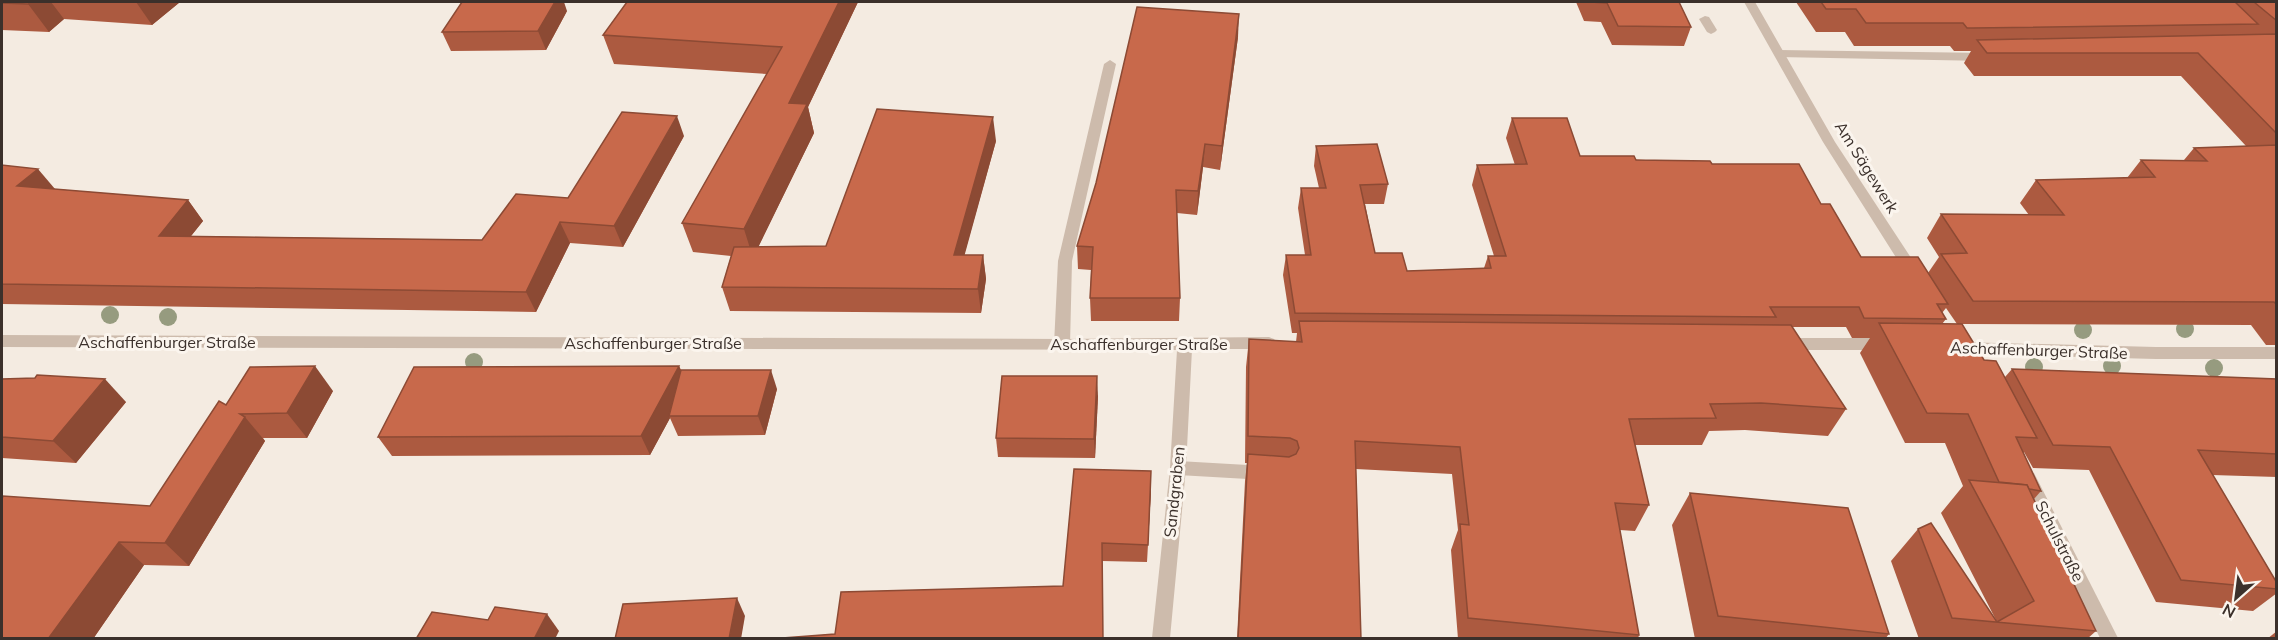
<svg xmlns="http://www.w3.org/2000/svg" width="2278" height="640" viewBox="0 0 2278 640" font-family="Mulish,sans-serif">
<rect width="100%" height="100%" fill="#f4ebe1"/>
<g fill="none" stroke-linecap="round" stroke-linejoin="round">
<g fill="#cdbbac" fill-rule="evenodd">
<path d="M 1705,16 L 1709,17 L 1717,30 L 1715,32 L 1711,34 L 1707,32 L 1699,19 Z"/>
<path d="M 1779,50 L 1986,53 L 1992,57 L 1986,61 L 1775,57 L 1775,51 Z"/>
<path d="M 1110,60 L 1116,64 L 1072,261 L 1070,345 L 1067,349 L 1057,349 L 1054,345 L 1058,261 L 1104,64 Z"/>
<path d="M 1178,461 L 1265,466 L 1271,468 L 1273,473 L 1271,478 L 1265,480 L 1178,475 L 1172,473 L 1170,468 L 1172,463 Z"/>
</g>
<g fill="#cdbbac" fill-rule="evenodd">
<path d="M 1744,2 L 1755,2 L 1835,142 L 1919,270 L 1921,274 L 1919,278 L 1909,278 L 1823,142 Z"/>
<path d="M 2,335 L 1062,339 L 1269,337 L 1274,339 L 1277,343 L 1274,347 L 1269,349 L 1192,349 L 1186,468 L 1170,638 L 1152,638 L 1170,468 L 1177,350 L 2,347 Z"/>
<path d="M 1785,338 L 1884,338 L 1889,340 L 1892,344 L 1889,348 L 1884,350 L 1785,350 L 1780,348 L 1777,344 L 1780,340 Z"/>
<path d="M 1959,342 L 2156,347 L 2276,347 L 2276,359 L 2156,359 L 1959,354 L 1954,352 L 1951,348 L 1954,344 Z"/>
<path d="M 2028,471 L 2034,473 L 2118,638 L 2100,638 L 2020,478 L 2022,473 Z"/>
</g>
</g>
<g fill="#969b7f">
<circle cx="110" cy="315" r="9"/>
<circle cx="168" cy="317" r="9"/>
<circle cx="2185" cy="329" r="9"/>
<circle cx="2083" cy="330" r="9"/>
<circle cx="474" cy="362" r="9"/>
<circle cx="2112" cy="366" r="9"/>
<circle cx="2034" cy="367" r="9"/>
<circle cx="2214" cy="368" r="9"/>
</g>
<g fill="#ac5a40" fill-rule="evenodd">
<path d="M 2,2 L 180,2 L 152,25 L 64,19 L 49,32 L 2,30 Z"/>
<path d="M 627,2 L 858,2 L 808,107 L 814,133 L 758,247 L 826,246 L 996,141 L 964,255 L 983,255 L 986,279 L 981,313 L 730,311 L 722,287 L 731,256 L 693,252 L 682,223 L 767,74 L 614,64 L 603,35 Z"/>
<path d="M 1576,2 L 1679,2 L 1691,27 L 1684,46 L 1612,45 L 1601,22 L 1584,21 Z"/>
<path d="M 1796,2 L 2277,2 L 2277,345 L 2266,345 L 2251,325 L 1962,324 L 1984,360 L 2005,377 L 2012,369 L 2277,379 L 2277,477 L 2212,475 L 2277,583 L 2277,593 L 2253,611 L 2156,602 L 2089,470 L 2033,468 L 2024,452 L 2023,453 L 2041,491 L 2034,499 L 2096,631 L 2087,639 L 1919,639 L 1891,561 L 1918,529 L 1997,622 L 1941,513 L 1963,486 L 1945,443 L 1905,443 L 1860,353 L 1870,338 L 1852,338 L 1846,327 L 1792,327 L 1846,409 L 1828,436 L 1745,430 L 1709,431 L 1702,445 L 1635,445 L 1649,505 L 1635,531 L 1620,530 L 1639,635 L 1638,639 L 1458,639 L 1451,550 L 1458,530 L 1452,474 L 1356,469 L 1361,639 L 1237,639 L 1245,481 L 1247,463 L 1245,463 L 1246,367 L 1249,339 L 1296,342 L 1297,333 L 1292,333 L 1283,275 L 1286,255 L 1305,255 L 1298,208 L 1301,188 L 1319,188 L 1314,166 L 1316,146 L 1388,184 L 1384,204 L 1365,204 L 1375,253 L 1407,271 L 1484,268 L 1488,256 L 1494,256 L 1472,185 L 1477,165 L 1515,165 L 1506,138 L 1512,118 L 1580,156 L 1712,164 L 1821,204 L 1861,257 L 1928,273 L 1939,257 L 1927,238 L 1941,214 L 2029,215 L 2020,203 L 2036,180 L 2127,178 L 2141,160 L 2184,160 L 2194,148 L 2246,146 L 2181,76 L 1974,76 L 1964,63 L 1971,51 L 1954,51 L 1950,46 L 1854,46 L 1845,32 L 1816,32 ZM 1946,308 L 1957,324 L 1942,324 L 1946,319 L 1942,313 Z"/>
<path d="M 567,11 L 546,50 L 451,51 L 442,32 Z"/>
<path d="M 1238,37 L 1220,170 L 1203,167 L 1197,215 L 1177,213 L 1180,298 L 1179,321 L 1091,321 L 1090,298 L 1091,270 L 1078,269 L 1077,246 Z"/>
<path d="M 684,136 L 623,247 L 570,243 L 536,312 L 2,304 L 2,165 L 55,189 L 188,200 L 203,221 L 191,236 L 482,240 L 568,198 Z"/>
<path d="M 679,366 L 681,370 L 777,389 L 765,435 L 678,436 L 670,418 L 650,455 L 392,456 L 378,437 Z"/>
<path d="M 2,379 L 126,402 L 76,463 L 2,458 Z"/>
<path d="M 333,391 L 307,438 L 263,438 L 265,441 L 189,566 L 144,565 L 93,639 L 2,639 L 150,506 L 226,405 Z"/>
<path d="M 1098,396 L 1095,458 L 998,457 L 996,438 Z"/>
<path d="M 1151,490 L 1147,562 L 1102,561 L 1103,639 L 1063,586 Z"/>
<path d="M 1690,493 L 1889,634 L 1885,639 L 1695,639 L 1672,525 Z"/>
<path d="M 2277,631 L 2277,639 L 2267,639 Z"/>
</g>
<g fill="#8c4a34">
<path d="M 31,2 L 51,2 L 64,19 L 49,32 L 28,4 Z"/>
<path d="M 136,2 L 180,2 L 152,25 Z"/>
<path d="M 555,2 L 564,2 L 567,11 L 546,50 L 538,31 Z"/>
<path d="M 839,2 L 858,2 L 808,107 L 814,133 L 753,258 L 744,229 L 789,103 Z"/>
<path d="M 1239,14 L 1238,37 L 1220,170 L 1222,146 Z"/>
<path d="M 677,116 L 684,136 L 623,247 L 614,226 Z"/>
<path d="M 993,117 L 996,141 L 958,279 L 954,255 Z"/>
<path d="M 1205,144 L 1203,167 L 1197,215 L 1198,191 Z"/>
<path d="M 38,169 L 55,189 L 17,186 Z"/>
<path d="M 188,200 L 203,221 L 175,256 L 159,236 Z"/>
<path d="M 560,222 L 570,243 L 536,312 L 526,292 Z"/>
<path d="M 983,255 L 986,279 L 981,313 L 978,289 Z"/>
<path d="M 315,366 L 333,391 L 307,438 L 287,413 Z"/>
<path d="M 679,366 L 687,385 L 669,416 L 670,418 L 650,455 L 641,436 Z"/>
<path d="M 771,370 L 777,389 L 765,435 L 758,416 Z"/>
<path d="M 1097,376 L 1098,396 L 1095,458 L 1094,439 Z"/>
<path d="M 105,379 L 126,402 L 76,463 L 53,441 Z"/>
<path d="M 245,417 L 265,441 L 189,566 L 165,543 Z"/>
<path d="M 1151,471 L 1151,490 L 1147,562 L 1148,545 Z"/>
<path d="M 119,542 L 144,565 L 93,639 L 48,639 Z"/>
<path d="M 737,598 L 745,616 L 741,639 L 729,639 Z"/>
<path d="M 547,614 L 559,631 L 555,639 L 534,639 Z"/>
</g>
<g fill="#c8694b" stroke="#8c4a34" stroke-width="1.5">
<path d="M 2,2 L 31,2 L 28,4 L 2,3 Z"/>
<path d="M 462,2 L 555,2 L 538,31 L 442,32 Z"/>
<path d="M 627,2 L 839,2 L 789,103 L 807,104 L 744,229 L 682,223 L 782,47 L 603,35 Z"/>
<path d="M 1589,2 L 1679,2 L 1691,27 L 1618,26 L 1607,3 L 1590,2 Z"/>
<path d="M 1821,2 L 2235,2 L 2258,24 L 1972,28 L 1967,28 L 1963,23 L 1866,23 L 1856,9 L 1826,9 Z"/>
<path d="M 2254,2 L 2277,2 L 2277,21 Z"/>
<path d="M 1137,7 L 1239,14 L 1222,146 L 1205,144 L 1198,191 L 1176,190 L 1180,298 L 1090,298 L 1093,247 L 1077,246 L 1096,183 Z"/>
<path d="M 2277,34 L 2277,134 L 2198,53 L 1987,53 L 1977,40 Z"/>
<path d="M 877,109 L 993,117 L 954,255 L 983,255 L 978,289 L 722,287 L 734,247 L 826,246 Z"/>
<path d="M 622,112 L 677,116 L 614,226 L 560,222 L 526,292 L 2,284 L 2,165 L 38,169 L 17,186 L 188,200 L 159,236 L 482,240 L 516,194 L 568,198 Z"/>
<path d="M 1512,118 L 1567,118 L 1580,156 L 1634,156 L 1636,160 L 1710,161 L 1712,164 L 1799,164 L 1821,204 L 1830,204 L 1861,257 L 1918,257 L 1948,304 L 1937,304 L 1946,319 L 1864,318 L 1859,307 L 1770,307 L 1776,317 L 1295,313 L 1286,255 L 1311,255 L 1301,188 L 1326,188 L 1316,146 L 1377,144 L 1388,184 L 1360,185 L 1375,253 L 1402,253 L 1407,271 L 1491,268 L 1488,256 L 1506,256 L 1477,165 L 1527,164 Z"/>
<path d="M 2277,145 L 2277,305 L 2274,302 L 1973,301 L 1941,254 L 1967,253 L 1941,214 L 2064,215 L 2036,180 L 2155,177 L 2141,160 L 2207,161 L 2194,148 Z"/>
<path d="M 1299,321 L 1791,325 L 1846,409 L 1761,403 L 1710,404 L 1716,418 L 1629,419 L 1649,505 L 1615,503 L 1639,635 L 1468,618 L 1460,524 L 1469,525 L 1460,447 L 1355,441 L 1361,639 L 1238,639 L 1248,454 L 1289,457 L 1296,454 L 1299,448 L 1297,441 L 1290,438 L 1248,436 L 1249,339 L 1302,342 Z"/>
<path d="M 1879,323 L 1962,324 L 1984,360 L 1996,361 L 2037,438 L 2016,437 L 2041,491 L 2029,489 L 2027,485 L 1999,482 L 1968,414 L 1927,413 Z"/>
<path d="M 315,366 L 287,413 L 240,414 L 245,417 L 165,543 L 119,542 L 48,639 L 2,639 L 2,499 L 3,496 L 150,506 L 219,401 L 226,405 L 250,367 Z"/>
<path d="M 679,366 L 641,436 L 378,437 L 414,367 Z"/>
<path d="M 2012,369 L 2277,379 L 2277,454 L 2198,450 L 2277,583 L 2277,589 L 2181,580 L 2110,447 L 2053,445 Z"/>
<path d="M 681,370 L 771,370 L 758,416 L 669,416 Z"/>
<path d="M 37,375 L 105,379 L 53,441 L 2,437 L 2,379 L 35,378 Z"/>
<path d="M 1002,376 L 1097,376 L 1094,439 L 996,438 Z"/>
<path d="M 1074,469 L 1151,471 L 1148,545 L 1102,543 L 1103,639 L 769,639 L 835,634 L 841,592 L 1063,586 Z"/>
<path d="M 1969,480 L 2027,485 L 2096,631 L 1952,618 L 1918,529 L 1931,523 L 1997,622 L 2034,601 Z"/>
<path d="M 1690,493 L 1848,508 L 1889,634 L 1718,616 Z"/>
<path d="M 737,598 L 729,639 L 615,639 L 623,604 Z"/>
<path d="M 495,607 L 547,614 L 534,639 L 416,639 L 432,612 L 488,620 Z"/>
</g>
<g text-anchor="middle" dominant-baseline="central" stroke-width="6" stroke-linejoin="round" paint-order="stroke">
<g font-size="16" fill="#3b302b" stroke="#fbf5ee">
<text transform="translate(1867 167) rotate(58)">Am Sägewerk</text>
<text x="167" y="342">Aschaffenburger Straße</text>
<text x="653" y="343">Aschaffenburger Straße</text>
<text x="1139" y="344">Aschaffenburger Straße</text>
<text transform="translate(2039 350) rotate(2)">Aschaffenburger Straße</text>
<text transform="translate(1174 492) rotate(-84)">Sandgraben</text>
<text transform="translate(2060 541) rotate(63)">Schulstraße</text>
</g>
</g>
<rect width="2278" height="640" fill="none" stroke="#3b302b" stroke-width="6"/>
<g transform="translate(2236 598) rotate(208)" stroke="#fbf5ee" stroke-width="4.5" paint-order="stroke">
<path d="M0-4.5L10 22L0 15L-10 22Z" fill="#3b302b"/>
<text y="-9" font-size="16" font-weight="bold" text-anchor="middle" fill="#3b302b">N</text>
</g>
</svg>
